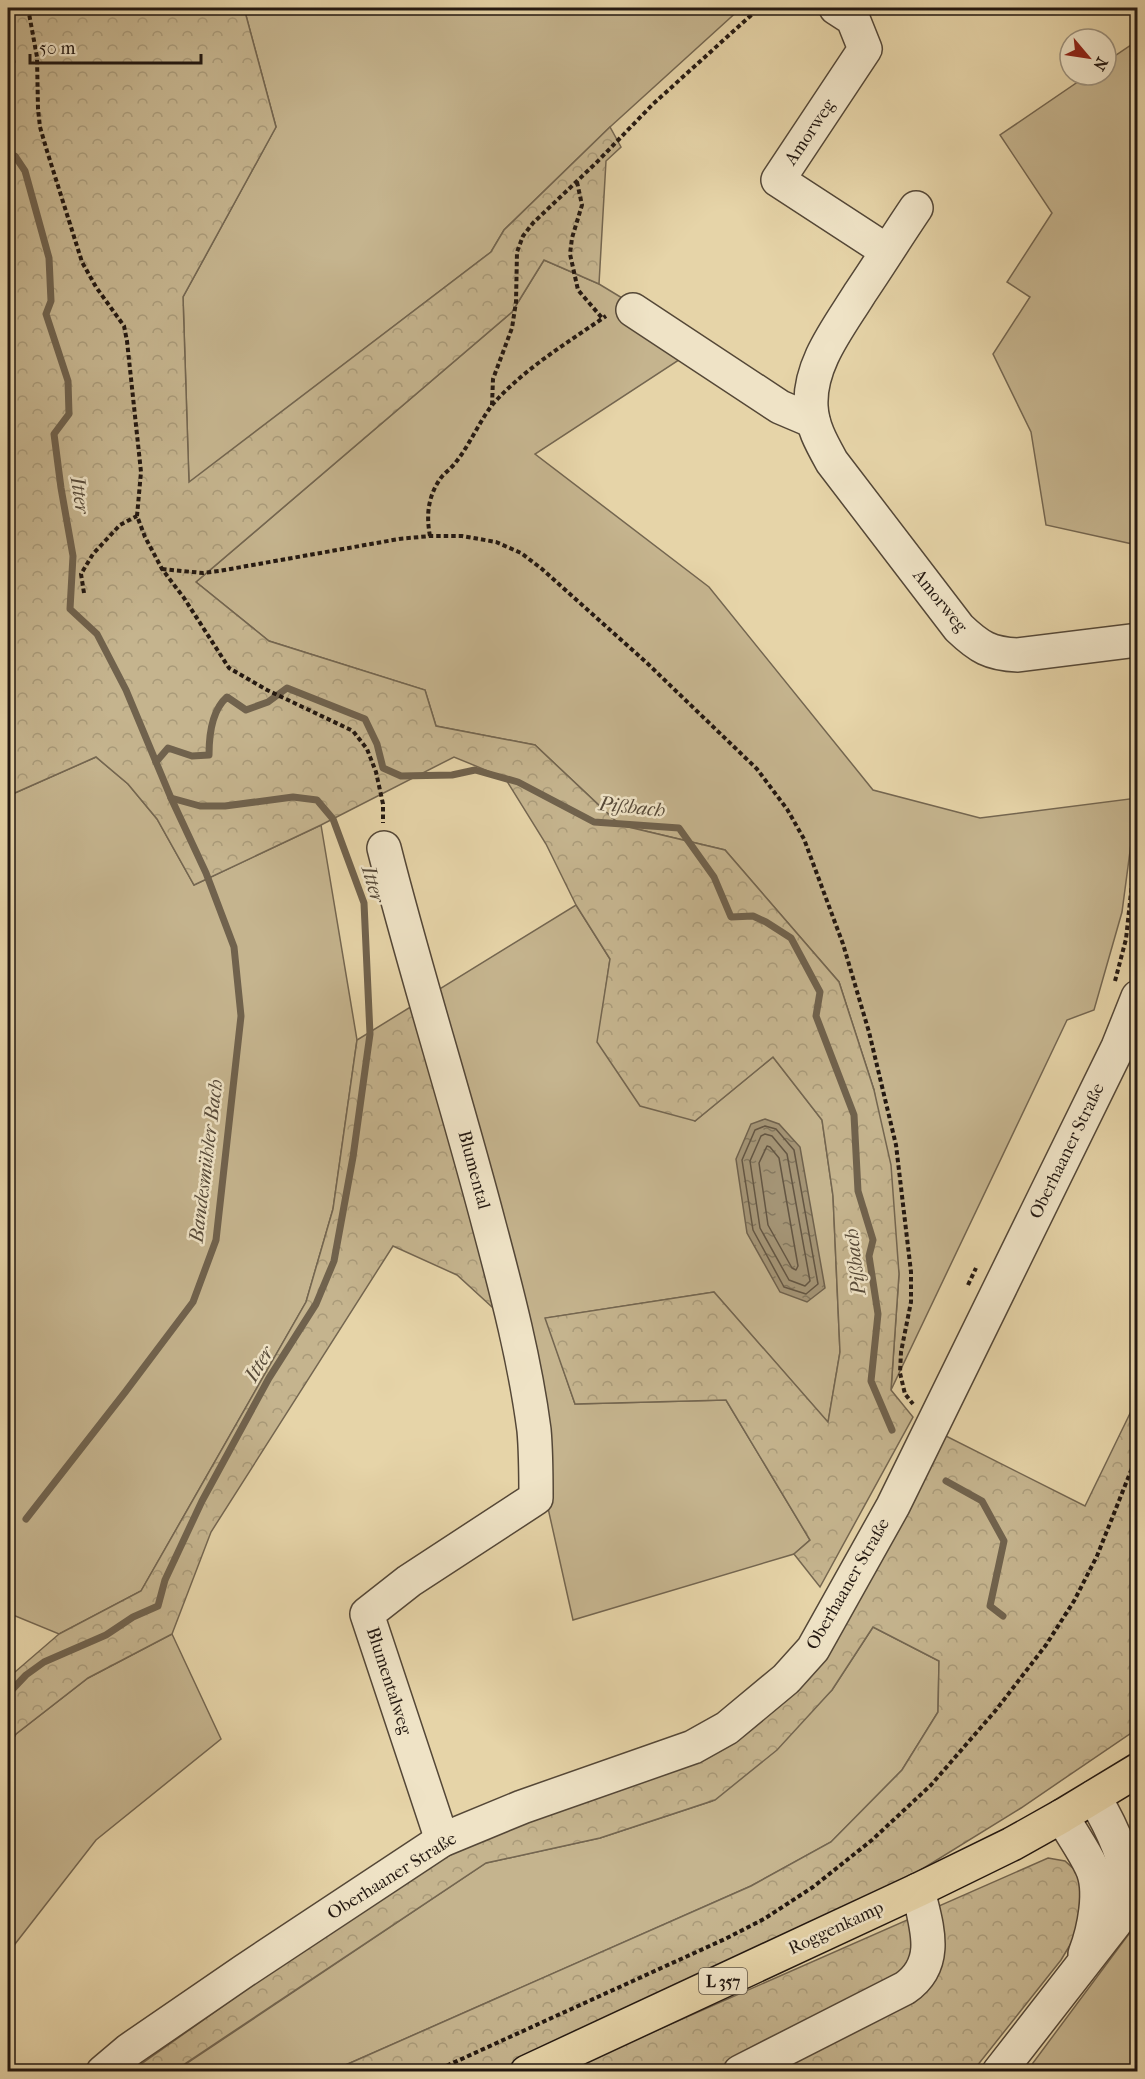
<svg xmlns="http://www.w3.org/2000/svg" width="1145" height="2079" viewBox="0 0 1145 2079" font-family="'IM FELL French Canon',serif">
<defs>
<pattern id="forest-crowns" width="20" height="18" patternUnits="userSpaceOnUse" patternTransform="scale(1.5)"><rect width="20" height="18" fill="#c5b48e"/><path d="M2 6a3 3 0 1 1 6 0M12 15a3 3 0 1 1 6 0" fill="none" stroke="#a99a79"/></pattern>
<pattern id="water-ripples" width="26" height="14" patternUnits="userSpaceOnUse" patternTransform="scale(1.5)"><rect width="26" height="14" fill="#a49475"/><path d="M2 4q2-2 4 0t4 0M15 11q2-2 4 0t4 0" fill="none" stroke="#85785f"/></pattern>
</defs>
<rect width="100%" height="100%" fill="#e6d4a8"/>
<filter id="stains"><feTurbulence type="fractalNoise" baseFrequency=".00333" numOctaves="4"/><feColorMatrix values="0 0 0 0 .2 0 0 0 0 .09 0 0 0 0 .02 0 0 0 .5 -.17"/></filter>
<radialGradient id="worn" r=".72"><stop offset=".6" stop-color="#630" stop-opacity="0"/><stop offset="1" stop-color="#630" stop-opacity=".3"/></radialGradient>
<g fill="#c5b48e" stroke="#746650" stroke-width="1.5">
<path d="M 244,8 L 741,8 L 610,127 L 504,230 L 491,252 L 189,483 L 183,297 L 276,127 Z"/>
<path d="M 1137,41 L 1137,545 L 1046,525 L 1031,432 L 993,354 L 1030,297 L 1007,282 L 1052,213 L 1000,135 L 1088,75 L 1106,75 L 1106,62 Z"/>
<path d="M 544,260 L 599,284 L 695,342 L 685,356 L 535,454 L 709,587 L 873,790 L 980,818 L 1137,798 L 1122,912 L 1094,1010 L 1067,1020 L 891,1390 L 899,1274 L 874,1090 L 839,982 L 725,850 L 620,825 L 535,745 L 436,726 L 425,690 L 269,641 L 196,582 L 512,312 Z"/>
<path d="M 96,757 L 128,784 L 157,819 L 194,885 L 321,825 L 357,1040 L 333,1209 L 306,1302 L 141,1591 L 59,1634 L 8,1613 L 8,796 Z"/>
<path d="M 576,905 L 610,959 L 598,1042 L 695,1121 L 773,1057 L 822,1120 L 833,1196 L 840,1352 L 828,1423 L 714,1292 L 546,1318 L 575,1404 L 726,1400 L 810,1540 L 794,1554 L 573,1620 L 433,993 Z"/>
<path d="M 873,1627 L 939,1661 L 938,1712 L 902,1770 L 831,1842 L 751,1886 L 332,2071 L 174,2072 L 486,1863 L 600,1838 L 712,1801 L 832,1690 Z"/>
<path d="M 172,1634 L 221,1739 L 96,1840 L 8,1953 L 8,1748 L 16,1734 L 88,1678 Z"/>
<path d="M 1137,1923 L 1137,2071 L 1027,2071 Z"/>
</g>
<g fill="url(#forest-crowns)" stroke="#746650" stroke-width="1.5">
<path d="M 8,8 L 244,8 L 276,127 L 183,297 L 189,482 L 491,252 L 504,230 L 610,127 L 621,147 L 606,161 L 599,284 L 544,260 L 512,312 L 196,582 L 269,641 L 425,690 L 436,726 L 535,745 L 620,825 L 725,850 L 839,982 L 874,1090 L 891,1165 L 899,1274 L 891,1390 L 913,1417 L 820,1587 L 794,1554 L 810,1540 L 726,1400 L 575,1404 L 545,1318 L 714,1292 L 828,1422 L 840,1352 L 833,1196 L 822,1120 L 773,1057 L 695,1121 L 640,1106 L 597,1042 L 610,959 L 576,905 L 546,844 L 505,778 L 454,757 L 321,825 L 194,885 L 157,819 L 128,784 L 96,757 L 8,796 L 8,72 L 15,62 L 8,41 Z"/>
<path d="M 417,1003 L 504,1318 L 457,1275 L 393,1246 L 211,1532 L 172,1634 L 88,1678 L 16,1734 L 8,1748 L 8,1678 L 59,1634 L 141,1591 L 306,1302 L 333,1209 L 357,1040 Z"/>
<path d="M 1137,1399 L 1137,1729 L 1021,1808 L 872,1900 L 497,2071 L 332,2071 L 751,1886 L 831,1842 L 902,1770 L 938,1712 L 939,1661 L 873,1627 L 832,1690 L 777,1750 L 715,1800 L 600,1838 L 486,1863 L 174,2071 L 130,2072 L 443,1850 L 743,1733 L 944,1435 L 1085,1506 Z"/>
<path d="M 1048,1858 L 1065,1861 L 1076,1871 L 1082,1889 L 1076,1935 L 1061,1960 L 973,2071 L 562,2072 Z"/>
</g>
<path fill="url(#water-ripples)" stroke="#70624d" stroke-width="1.5" d="M 765,1119 L 779,1124 L 800,1147 L 825,1288 L 807,1302 L 780,1292 L 747,1233 L 736,1159 L 751,1124 Z"/>
<g fill="none" stroke-linecap="round" stroke-linejoin="round">
<g stroke="#645643" stroke-width="1.5">
<path d="M 765,1126 L 776,1129 L 794,1150 L 818,1284 L 806,1294 L 784,1287 L 753,1230 L 742,1160 L 755,1130 Z"/>
<path d="M 765,1134 L 772,1136 L 787,1154 L 810,1281 L 805,1286 L 789,1280 L 760,1228 L 750,1161 L 761,1136 Z"/>
<path d="M 767,1146 L 770,1147 L 779,1158 L 798,1266 L 796,1270 L 792,1268 L 768,1225 L 759,1163 Z"/>
</g>
<g stroke="#70624d" stroke-width="7">
<path d="M 8,159 L 15,156 L 25,171 L 49,258 L 51,301 L 46,314 L 68,381 L 69,414 L 54,434 L 61,488 L 73,556 L 70,609 L 97,634 L 126,690 L 171,798 L 200,806 L 225,806 L 293,797 L 317,800 L 333,819 L 364,903 L 370,1034 L 353,1157 L 334,1261 L 316,1304 L 269,1378 L 202,1501 L 165,1580 L 158,1606 L 133,1617 L 106,1635 L 44,1662 L 26,1675 L 8,1694"/>
<path d="M 156,762 L 168,748 L 192,756 L 209,755 C 209,735 212,710 227,697 L 246,710 L 268,702 L 287,688 L 365,719 L 377,744 L 383,768 L 401,776 L 452,775 L 475,770 L 518,782 L 594,822 L 679,828 L 714,877 L 731,917 L 753,916 L 766,922 L 791,938 L 820,992 L 816,1016 L 854,1115 L 858,1191 L 873,1240 L 869,1256 L 878,1314 L 871,1381 L 892,1430"/>
<path d="M 946,1481 L 982,1501 L 1004,1541 L 990,1606 L 1003,1616"/>
<path d="M 26,1519 L 126,1391 L 193,1302 L 216,1240 L 241,1016 L 234,947 L 206,873 L 171,798"/>
</g>
<g stroke="#544737" stroke-width="36">
<g id="minor">
<path d="M 836,8 L 853,19 L 865,49 L 778,180 L 887,251"/>
<path d="M 916,208 C 897,236 879,265 860,293 C 839,327 809,364 811,406 C 812,427 822,444 832,462 L 959,628 C 979,647 990,654 1018,655 L 1138,640"/>
<path d="M 633,310 L 780,407 L 813,421"/>
<path d="M 384,848 C 416,974 456,1099 489,1225 C 507,1292 525,1361 534,1430 C 536,1452 536,1475 536,1498 L 409,1581 L 367,1614 L 442,1840"/>
<path d="M 1062,1816 C 1071,1833 1083,1849 1091,1866 C 1103,1889 1094,1931 1085,1954"/>
<path d="M 103,2072 L 129,2050 L 244,1971 L 442,1840 L 522,1807 L 693,1747 L 727,1728 L 786,1679 L 813,1649 L 893,1506 L 1118,1047 L 1138,997"/>
<path d="M 740,2072 L 905,1988 C 941,1963 926,1925 918,1890"/>
<path d="M 999,2072 L 1115,1923 C 1118,1916 1123,1909 1125,1902 C 1134,1870 1110,1824 1094,1797"/>
</g>
</g>
<g stroke="#231811" stroke-width="36">
<path id="major" d="M 527,2072 L 918,1890 L 1012,1844 L 1062,1816 L 1138,1770"/>
</g>
<g stroke="#231811" stroke-width="4" stroke-dasharray="4.5 3" stroke-linecap="butt">
<path d="M 28,8 L 37,57 L 38,109 L 40,127 L 47,151 L 82,262 L 96,287 L 124,326 L 127,341 L 141,472 L 137,516 L 145,537 L 162,569 L 184,598 L 229,668 L 267,690 L 353,731 L 367,749 L 376,772 L 383,804 L 383,823"/>
<path d="M 577,182 L 582,205 L 572,238 L 570,254 L 578,290 L 603,319"/>
<path d="M 492,405 L 493,379 L 512,328 L 516,302 L 517,252 L 523,236 L 533,223 L 596,163 L 653,104 L 759,8"/>
<path d="M 430,536 C 426,515 428,497 440,479 C 444,473 451,469 456,462 C 470,444 479,422 493,404 C 525,368 567,343 606,316"/>
<path d="M 162,569 L 203,573 L 219,571 L 399,539 L 430,536 L 462,536 L 496,542 L 521,553 L 542,569 L 648,664 L 757,769 L 787,809 L 804,839 L 843,944 L 869,1032 L 896,1145 L 911,1272 L 911,1302 L 901,1352 L 900,1373 L 905,1394 L 913,1404"/>
<path d="M 84,593 L 81,574 L 93,554 L 120,525 L 137,516"/>
<path d="M 1115,981 L 1126,939 L 1138,827"/>
<path d="M 968,1285 L 976,1268"/>
<path d="M 433,2072 L 725,1939 L 764,1919 L 813,1887 L 872,1840 L 931,1785 L 996,1710 L 1046,1645 L 1074,1601 L 1097,1556 L 1138,1453"/>
</g>
<use href="#minor" stroke="#efe3c6" stroke-width="33"/>
<use href="#major" stroke="#e6d4a8" stroke-width="33"/>
</g>
<g text-anchor="middle" dominant-baseline="central" stroke-width="5" stroke-linejoin="round" paint-order="stroke">
<rect fill="#efe3c6" stroke="#605547" stroke-width="1.5" x="699" y="1968" width="48" height="26" rx="4.5"/>
<g font-size="16" font-weight="bold" fill="#231811">
<text x="723" y="1981">L 357</text>
</g>
<g font-size="18" fill="#231811" stroke="#efe3c6">
<text transform="translate(810 132) rotate(-56)">Amorweg</text>
<text transform="translate(940 601) rotate(51)">Amorweg</text>
<text transform="translate(1067 1151) rotate(-64)">Oberhaaner Straße</text>
<text transform="translate(474 1170) rotate(75)">Blumental</text>
<text transform="translate(848 1584) rotate(-60)">Oberhaaner Straße</text>
<text transform="translate(389 1681) rotate(72)">Blumentalweg</text>
<text transform="translate(392 1876) rotate(-32)">Oberhaaner Straße</text>
<text transform="translate(836 1928) rotate(-25)">Roggenkamp</text>
</g>
<g font-size="20" font-style="italic" fill="#574a39" stroke="#efe3c6">
<text transform="translate(80 495) rotate(81)">Itter</text>
<text transform="translate(632 807) rotate(6)">Pißbach</text>
<text transform="translate(373 884) rotate(74)">Itter</text>
<text transform="translate(206 1161) rotate(-83)">Bandesmühler Bach</text>
<text transform="translate(855 1262) rotate(-97)">Pißbach</text>
<text transform="translate(259 1364) rotate(-59)">Itter</text>
</g>
</g>
<rect width="1145" height="2079" fill="none" stroke="#e6d4a8" stroke-width="30"/>
<rect x="9" y="9" width="1127" height="2061" fill="none" stroke="#231811" stroke-width="3"/>
<rect x="15" y="15" width="1115" height="2049" fill="none" stroke="#231811" stroke-width="1.5"/>
<g transform="translate(1088 57) rotate(119)"><circle r="28" fill="#efe3c6" stroke="#9d927e" stroke-width="1.5"/>
<path d="M0-4.5L10 22L0 15L-10 22Z" fill="#8f2418"/>
<text y="-9" font-size="16" font-weight="bold" text-anchor="middle" fill="#231811">N</text>
</g>
<path d="M30 54v9h171v-9" fill="none" stroke="#231811" stroke-width="3"/>
<text x="39" y="54" font-size="18" fill="#231811" stroke="#efe3c6" stroke-width="4.5" paint-order="stroke">50 m</text>
<rect width="100%" height="100%" filter="url(#stains)"/>
<rect width="100%" height="100%" fill="url(#worn)"/>
</svg>
